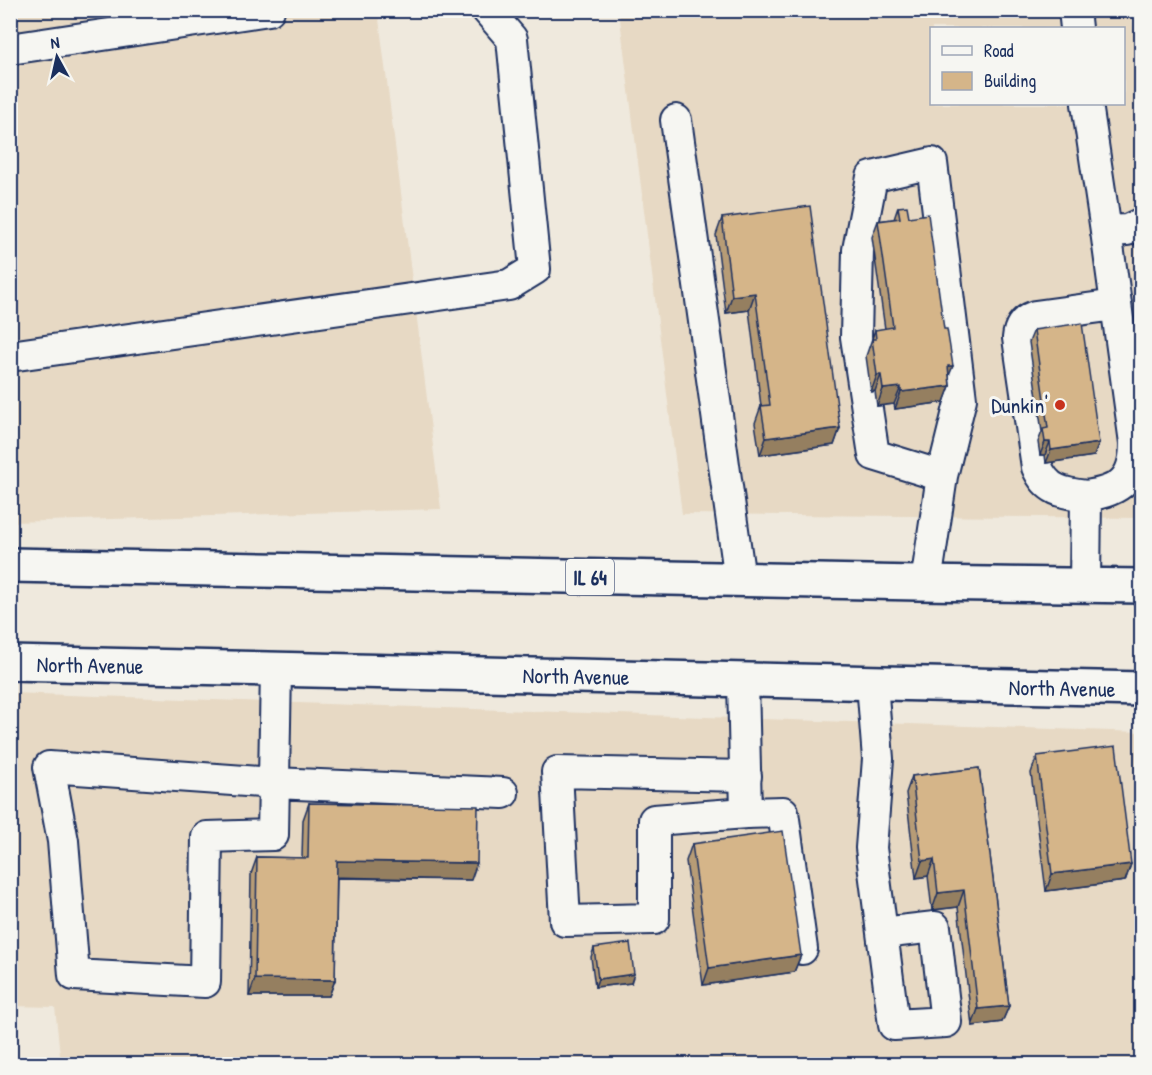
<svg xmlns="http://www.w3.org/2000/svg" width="1152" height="1075" viewBox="0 0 1152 1075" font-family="'Patrick Hand',sans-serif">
<rect width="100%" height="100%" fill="#efe9dd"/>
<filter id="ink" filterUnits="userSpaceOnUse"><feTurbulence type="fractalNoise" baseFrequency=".0167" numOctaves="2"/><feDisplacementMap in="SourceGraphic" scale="12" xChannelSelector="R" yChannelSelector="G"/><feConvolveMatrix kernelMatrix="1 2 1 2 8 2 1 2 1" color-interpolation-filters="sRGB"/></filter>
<g filter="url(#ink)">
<g fill="#e7d9c4" fill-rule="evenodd">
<path d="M 10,11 L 378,11 L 441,509 L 11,522 Z"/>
<path d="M 619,11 L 1131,11 L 1142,97 L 1141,518 L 682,514 ZM 932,28 L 1124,28 L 1124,104 L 932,104 Z"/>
<path d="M 10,693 L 1141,732 L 1141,1064 L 61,1064 L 55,1007 L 11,1006 Z"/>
</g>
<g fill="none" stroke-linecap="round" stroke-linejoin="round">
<g stroke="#1b2f5e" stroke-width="34">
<g id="minor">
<path d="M 1074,10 L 1076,28"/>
<path d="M 10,49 L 269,10"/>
<path d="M 1087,104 L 1106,231 L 1127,230 L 1142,223"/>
<path d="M 676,120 L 740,580"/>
<path d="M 10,356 L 509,285 L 535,269 L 512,39 L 487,10"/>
<path d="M 1086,496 C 1063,493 1047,491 1037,467 L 1018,338 C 1019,327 1024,320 1035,316 L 1116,305"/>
<path d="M 926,583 L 942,476 L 961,399 L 932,163 L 872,177 L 858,250 L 856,337 L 874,455 L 942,476"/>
<path d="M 1085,585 L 1086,496 C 1121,491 1135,479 1135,443 L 1106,231"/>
<path d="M 276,669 L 273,835 L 207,837 L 205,982 L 74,975 L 63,841 L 49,767 L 274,783 L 503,793"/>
<path d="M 743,680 L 746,813 L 783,812 L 802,949"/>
<path d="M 872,683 L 878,759 L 871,848 L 894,1025 L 946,1022 L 935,927 L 882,933"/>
<path d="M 746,776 L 557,772 L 565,921 L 654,919 L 654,820 L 746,813"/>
</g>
</g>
<g stroke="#1b2f5e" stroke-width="38">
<g id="major">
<path d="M 10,565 L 918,583 L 1142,586"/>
<path d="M 10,663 L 1142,689"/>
</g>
</g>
<use href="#minor" stroke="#f6f6f2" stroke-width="30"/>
<use href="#major" stroke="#f6f6f2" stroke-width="33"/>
</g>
<g fill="#b79c76" stroke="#1b2f5e" stroke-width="1.5">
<path d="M 898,207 L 909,217 L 949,376 L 950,386 L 944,402 L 895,409 L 894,404 L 877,406 L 875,391 L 871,392 L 866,356 L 875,330 L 885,329 L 872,237 L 878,221 L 894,219 Z"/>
<path d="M 722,218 L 840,428 L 834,445 L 760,455 L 755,423 L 761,406 L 749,310 L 726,313 L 716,235 Z"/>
<path d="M 1034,330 L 1094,456 L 1046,463 L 1045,455 L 1040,455 L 1038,442 L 1042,432 L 1029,342 Z"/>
<path d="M 1037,756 L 1131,864 L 1125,881 L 1046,891 L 1031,773 Z"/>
<path d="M 979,768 L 1009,1006 L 1002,1022 L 972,1026 L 958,907 L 932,910 L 928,876 L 916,878 L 906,793 L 912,776 Z"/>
<path d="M 309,803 L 471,880 L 337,878 L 335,980 L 329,996 L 249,996 L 251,874 L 257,857 L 302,858 L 303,820 Z"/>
<path d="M 692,844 L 801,955 L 794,972 L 703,985 L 686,861 Z"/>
<path d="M 594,948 L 631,983 L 595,987 L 591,957 Z"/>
</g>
<g fill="#957f60" stroke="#1b2f5e" stroke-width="1.5">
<path d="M 755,293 L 749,310 L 726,313 L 732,296 Z"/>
<path d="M 948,366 L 953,366 L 946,383 Z"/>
<path d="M 877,375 L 881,375 L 875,391 L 871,392 Z"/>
<path d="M 950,386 L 944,402 L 895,409 L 901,392 Z"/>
<path d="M 901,387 L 894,404 L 877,406 L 883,389 Z"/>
<path d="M 840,428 L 834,445 L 760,455 L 766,438 Z"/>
<path d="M 1045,442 L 1050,442 L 1045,455 L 1040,455 Z"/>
<path d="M 1099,443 L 1094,456 L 1046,463 L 1051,450 Z"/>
<path d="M 934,859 L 928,876 L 916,878 L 922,861 Z"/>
<path d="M 337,861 L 477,863 L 471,880 L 331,877 Z"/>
<path d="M 1131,864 L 1125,881 L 1046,891 L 1052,874 Z"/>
<path d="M 964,890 L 958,907 L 932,910 L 938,893 Z"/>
<path d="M 801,955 L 794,972 L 703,985 L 709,968 Z"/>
<path d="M 634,974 L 631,983 L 595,987 L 598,979 Z"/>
<path d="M 255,979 L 335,980 L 329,996 L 249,996 Z"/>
<path d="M 1009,1006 L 1002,1022 L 972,1026 L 978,1009 Z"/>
</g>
<g fill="#d5b589" stroke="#1b2f5e" stroke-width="1.5">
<path d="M 810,206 L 840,428 L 766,438 L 761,406 L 770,405 L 755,293 L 732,296 L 722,218 Z"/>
<path d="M 907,206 L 909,217 L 928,214 L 944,329 L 947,329 L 953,366 L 948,366 L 950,386 L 901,392 L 901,387 L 883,389 L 881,375 L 877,375 L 872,339 L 876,339 L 875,330 L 893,327 L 878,221 L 900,218 L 898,207 Z"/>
<path d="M 1082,323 L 1099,443 L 1051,450 L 1050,442 L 1045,442 L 1043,429 L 1048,428 L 1034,330 Z"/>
<path d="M 1116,746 L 1131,864 L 1052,874 L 1037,756 Z"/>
<path d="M 979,768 L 1009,1006 L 978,1009 L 964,890 L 938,893 L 934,859 L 922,861 L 912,776 Z"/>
<path d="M 309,803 L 478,806 L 477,863 L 337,861 L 335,980 L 255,979 L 257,857 L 308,858 Z"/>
<path d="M 783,831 L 801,955 L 709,968 L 692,844 Z"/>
<path d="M 630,943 L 634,974 L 598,979 L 594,948 Z"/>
</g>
</g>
<circle fill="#c8321e" stroke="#f6f6f2" stroke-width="2" cx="1060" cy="405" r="6"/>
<g text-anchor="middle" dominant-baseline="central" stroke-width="6" stroke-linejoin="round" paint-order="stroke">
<rect fill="#f6f6f2" stroke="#5d6b8a" stroke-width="1.5" x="566" y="559" width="48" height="36" rx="4.5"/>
<g font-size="21" font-weight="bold" fill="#1b2f5e">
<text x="590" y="577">IL 64</text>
</g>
<g font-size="22" fill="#1b2f5e" stroke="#f6f6f2" text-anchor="end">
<text x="1048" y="405">Dunkin'</text>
</g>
<g font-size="22" fill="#1b2f5e" stroke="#f6f6f2">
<text transform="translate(90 665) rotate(1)">North Avenue</text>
<text transform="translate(576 676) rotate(1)">North Avenue</text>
<text transform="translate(1062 688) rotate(1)">North Avenue</text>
</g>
</g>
<rect width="1152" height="1075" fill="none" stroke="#f6f6f2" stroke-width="36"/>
<rect x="18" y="18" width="1116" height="1039" fill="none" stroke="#1b2f5e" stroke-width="2" filter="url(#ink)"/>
<rect x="930" y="27" width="195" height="78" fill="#f6f6f2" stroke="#9ea6b7" stroke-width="1.5"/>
<rect x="942" y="46" width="30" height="9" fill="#f6f6f2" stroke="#9ea6b7" stroke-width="1.5"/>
<text x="984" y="57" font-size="18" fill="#1b2f5e">Road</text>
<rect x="942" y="72" width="30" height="18" fill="#d5b589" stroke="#9ea6b7" stroke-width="1.5"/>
<text x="984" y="87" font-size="18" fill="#1b2f5e">Building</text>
<g transform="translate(57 57) rotate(352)" stroke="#f6f6f2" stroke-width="4.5" paint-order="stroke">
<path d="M0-4.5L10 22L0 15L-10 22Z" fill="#1b2f5e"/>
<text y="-9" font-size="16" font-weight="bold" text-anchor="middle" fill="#1b2f5e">N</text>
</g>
</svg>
